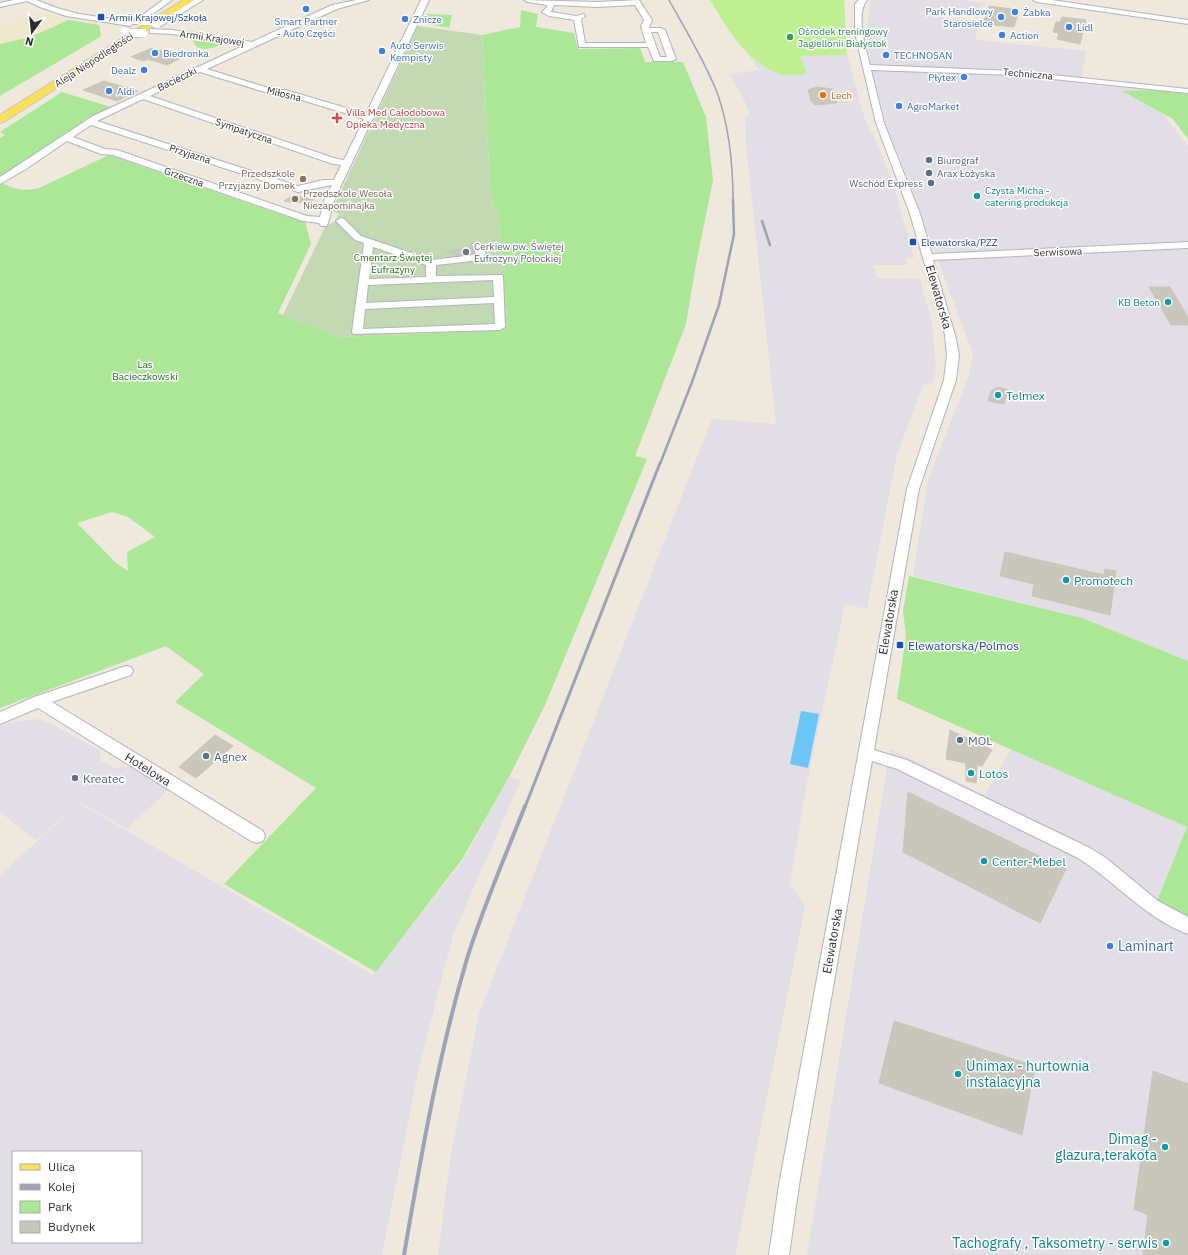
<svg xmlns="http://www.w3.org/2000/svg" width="1188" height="1255" viewBox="0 0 1188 1255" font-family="'IBM Plex Sans',sans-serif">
<rect width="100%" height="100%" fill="#eee8dd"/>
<g fill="#e1dee6" fill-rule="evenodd">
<path d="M 871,0 L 963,0 L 987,4 L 975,10 L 915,13 L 979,23 L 975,40 L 1086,51 L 1081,82 L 1143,89 L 1188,146 L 1188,661 L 1082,618 L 913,576 L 928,480 L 968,378 L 973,354 L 900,158 L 887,128 L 872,70 L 867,29 Z"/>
<path d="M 748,54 L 758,62 L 799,56 L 847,55 L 865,120 L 880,150 L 895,190 L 914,258 L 905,258 L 907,265 L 874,265 L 877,278 L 920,279 L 932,323 L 936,369 L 933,383 L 923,385 L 897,454 L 867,609 L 845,604 L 807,782 L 790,884 L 805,907 L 735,1255 L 438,1255 L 451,1153 L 479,1014 L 712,419 L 776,424 L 746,144 L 745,115 L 750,115 L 745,102 L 730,74 L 759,70 Z"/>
<path d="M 37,719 L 53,725 L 101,751 L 100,760 L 113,768 L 130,767 L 169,789 L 127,829 L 80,802 L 79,803 L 373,975 L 464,859 L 509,777 L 521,780 L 453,935 L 418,1071 L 382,1255 L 0,1255 L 0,875 L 79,803 L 36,840 L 0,812 L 0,726 L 13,722 ZM 13,1152 L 141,1152 L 141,1242 L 13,1242 Z"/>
<path d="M 890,749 L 985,795 L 1011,749 L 1187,827 L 1157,901 L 1188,916 L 1188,1255 L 807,1255 Z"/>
</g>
<path fill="#f0e8cc" d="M 39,12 L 68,20 L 31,37 L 0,44 L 0,25 L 15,22 L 17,20 L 14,18 Z"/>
<g fill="#abe797" fill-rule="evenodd">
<path d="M 521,10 L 538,14 L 536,27 L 574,33 L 578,49 L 640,48 L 645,62 L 683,62 L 706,117 L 713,180 L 696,264 L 686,324 L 635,456 L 647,459 L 545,705 L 509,777 L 463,858 L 376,972 L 224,884 L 316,788 L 175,702 L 204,674 L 166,646 L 0,708 L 0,182 C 14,189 24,192 39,188 L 109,155 L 282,215 L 305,221 L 311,244 L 278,313 L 339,337 L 508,330 L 498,211 L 494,210 L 490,187 L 482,35 L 520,27 ZM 112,512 L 128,517 L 155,537 L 127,552 L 128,571 L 116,563 L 77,523 Z"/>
<path d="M 427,14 L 452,15 L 449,28 L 421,23 Z"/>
<path d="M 68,20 L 99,25 L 101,34 L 100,37 L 0,96 L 0,44 L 31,37 Z"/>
<path d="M 192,38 L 222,42 C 219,48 204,51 197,47 C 195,45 193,41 192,38 Z"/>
<path d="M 1150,90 L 1188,94 L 1188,139 L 1173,119 L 1122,91 Z"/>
<path d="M 62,92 L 111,107 L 86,119 L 83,121 L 85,123 L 0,179 L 0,138 L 5,135 L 0,132 Z"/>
<path d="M 909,576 L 1082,618 L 1188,661 L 1188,916 L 1157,901 L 1187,827 L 897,699 L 906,635 L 903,611 Z"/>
</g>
<path fill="#c3d9b3" d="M 418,26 L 482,35 L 490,187 L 494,210 L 498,211 L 508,330 L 339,337 L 283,315 L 325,227 L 334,222 L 339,214 L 332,210 Z"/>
<path fill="#c0ef92" d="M 844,0 L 847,55 L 800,56 L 807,74 C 799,74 787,77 779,74 C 746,62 728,29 710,0 Z"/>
<path fill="#6bc5f5" d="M 801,711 L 819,714 L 808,768 L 790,764 Z"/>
<g fill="#c9c6bc" stroke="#cac5b7">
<path d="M 989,6 L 1019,10 L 1014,27 L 983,24 Z"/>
<path d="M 1062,17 L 1086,20 L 1080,44 L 1057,39 L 1059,33 L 1053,32 L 1056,22 L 1060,22 Z"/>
<path d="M 152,48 L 183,57 L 167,65 L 147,59 L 144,61 L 131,57 Z"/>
<path d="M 104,81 L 138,91 L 117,101 L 83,90 Z"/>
<path d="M 817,87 L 832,89 L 837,103 L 815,105 L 811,101 L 808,90 Z"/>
<path d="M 294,195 L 314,200 L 295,203 L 284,201 Z"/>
<path d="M 471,247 L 474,252 L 472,254 L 457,255 L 446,252 Z"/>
<path d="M 1149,287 L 1170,287 L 1188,317 L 1188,325 L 1171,325 Z"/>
<path d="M 998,387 L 1008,390 L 1004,404 L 988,401 L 991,391 Z"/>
<path d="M 1005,552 L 1104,575 L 1105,569 L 1116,571 L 1110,615 L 1032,596 L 1034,584 L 1000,576 Z"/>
<path d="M 950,730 L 992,750 L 982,766 L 977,765 L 976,783 L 966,781 L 966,763 L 946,759 Z"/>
<path d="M 215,735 L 233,746 L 196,778 L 179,767 Z"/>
<path d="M 908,792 L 1066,869 L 1040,923 L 903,852 Z"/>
<path d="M 894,1021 L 1035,1066 L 1022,1135 L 879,1083 Z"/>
<path d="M 1153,1071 L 1188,1084 L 1188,1255 L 1143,1255 L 1148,1215 L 1134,1209 Z"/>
</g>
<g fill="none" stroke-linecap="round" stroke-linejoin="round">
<g stroke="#b1b2c0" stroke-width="2">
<g id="minor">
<path d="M 14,0 L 36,0 L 57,8 L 79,14 L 133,22 L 163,0 L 172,0 L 139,24 L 133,24 L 130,26 L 66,16 L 40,7 L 27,1 L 0,7 L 0,3 Z"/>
<path d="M 194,0 L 203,0 L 161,26 L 155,26 L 154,24 Z"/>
<path d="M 356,0 L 369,0 L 337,9 L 207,69 L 275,90 L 286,90 L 366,114 L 421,0 L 429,0 L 335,198 L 327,226 L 321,226 L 319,223 L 303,221 L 113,155 L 101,154 L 67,141 L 26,169 L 0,184 L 0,177 L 93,116 L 245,45 L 172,34 L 153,33 L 150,33 L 150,29 L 172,30 L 252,42 L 332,5 ZM 200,72 L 271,94 L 282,94 L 364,119 L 344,160 L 337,159 L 150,96 ZM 143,99 L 333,164 L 341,165 L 334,180 L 323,180 L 298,186 L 97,121 ZM 91,125 L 295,191 L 298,192 L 332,185 L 325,198 L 320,217 L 307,216 L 117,150 L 105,149 L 73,137 Z"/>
<path d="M 524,0 L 597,2 L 639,0 L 652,20 L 649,28 L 661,28 L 665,30 L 676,59 L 672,61 L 654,61 L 648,47 L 579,47 L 574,20 L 549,16 L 542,12 L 547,7 L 547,5 L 528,2 ZM 554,5 L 597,7 L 635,5 L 644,20 L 641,26 L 646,43 L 585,43 L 581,19 L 585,16 L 584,14 L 576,16 L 551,12 ZM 651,32 L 658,32 L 667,57 L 660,57 Z"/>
<path d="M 859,0 L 867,0 C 855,15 866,48 870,65 L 1014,71 L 1188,89 L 1188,93 L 1014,75 L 871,70 L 884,123 L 920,214 L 932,254 L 1188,242 L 1188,248 L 933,260 L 955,335 L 959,355 L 956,380 L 919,489 L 874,750 L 907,760 L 1090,848 L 1106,858 L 1158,901 L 1188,917 L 1188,934 C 1145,918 1116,882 1078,858 L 897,769 L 872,761 L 799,1185 L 789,1255 L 769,1255 L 779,1185 L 907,489 L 944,380 L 947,355 L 945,335 L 938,309 L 910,214 L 876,123 L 855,33 L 855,4 Z"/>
<path d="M 1033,0 L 1052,0 L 1188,20 L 1188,24 L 1037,2 Z"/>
<path d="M 341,218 L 344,219 L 361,236 L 432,260 L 473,255 L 476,253 L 472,245 L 474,243 L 480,243 L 486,253 L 480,260 L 436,265 L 436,276 L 502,275 L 503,277 L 505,327 L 500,330 L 353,334 L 352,332 L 364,243 L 355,240 L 336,221 ZM 373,247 L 426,265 L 426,277 L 369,279 ZM 493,280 L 494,297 L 366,303 L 368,285 ZM 494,303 L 495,324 L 363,329 L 365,309 Z"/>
<path d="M 126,666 L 131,667 L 133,671 L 131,675 L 52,702 L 263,831 L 265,836 L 263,841 L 257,843 L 251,841 L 38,708 L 0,724 L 0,712 L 34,697 Z"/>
</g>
</g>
<g stroke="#c8c8c8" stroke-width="2">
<path id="major" d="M 183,0 L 194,0 L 4,122 L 0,123 L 0,115 Z"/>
</g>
<use href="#minor" fill="#fff" fill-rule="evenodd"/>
<use href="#major" fill="#f8e158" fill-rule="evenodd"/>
<path stroke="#9fa1b7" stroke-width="1.5" d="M 669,0 C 685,29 707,65 718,95 C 729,127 733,168 733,201"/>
<g stroke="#9fa1b7" stroke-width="2.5">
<path d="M 762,221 L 770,245"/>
<path d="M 660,464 L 692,382 L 719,305 L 734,234 L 733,200"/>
</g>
<path stroke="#9fa1b7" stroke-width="3" d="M 525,807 L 660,463"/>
<path stroke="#9fa1b7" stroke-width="4" d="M 404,1255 C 421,1156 438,1058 466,962 C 482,909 505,857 525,806"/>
<g stroke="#b1b2c0" stroke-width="9" stroke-linecap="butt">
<g id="minor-bridge">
<path d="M 140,21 L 150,21 L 157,24"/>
<path d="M 125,31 L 132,33 L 143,33"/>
</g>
</g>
<use href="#minor-bridge" stroke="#fff" stroke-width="8"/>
</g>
<g fill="#3f7fe0" stroke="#fff" stroke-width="1.5">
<circle cx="306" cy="9" r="4"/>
<circle cx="1015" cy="12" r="4"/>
<circle cx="1001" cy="17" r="4"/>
<circle cx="405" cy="19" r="4"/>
<circle cx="1069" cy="27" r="4"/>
<circle cx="1002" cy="35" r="4"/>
<circle cx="382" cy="51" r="4"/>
<circle cx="155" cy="53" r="4"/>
<circle cx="886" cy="55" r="4"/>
<circle cx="144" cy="70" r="4"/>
<circle cx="964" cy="77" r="4"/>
<circle cx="109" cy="91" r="4"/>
<circle cx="899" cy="106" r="4"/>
<circle cx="1110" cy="946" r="4"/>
</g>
<g fill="#1a4fb4" stroke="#fff" stroke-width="1.5">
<rect x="97" y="13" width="8" height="8" rx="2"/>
<rect x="909" y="238" width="8" height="8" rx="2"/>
<rect x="896" y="641" width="8" height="8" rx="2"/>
</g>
<circle fill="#2e9e5b" stroke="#fff" stroke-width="1.5" cx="790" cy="37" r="4"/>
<circle fill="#e8710a" stroke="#fff" stroke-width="1.5" cx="823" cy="95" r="4"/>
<path fill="#e0444e" stroke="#fff" stroke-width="1.5" d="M335 112h4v4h4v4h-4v4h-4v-4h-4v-4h4z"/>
<g fill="#5c6f8a" stroke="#fff" stroke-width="1.5">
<circle cx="929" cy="160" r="4"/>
<circle cx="929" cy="173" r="4"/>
<circle cx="931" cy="183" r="4"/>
<circle cx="960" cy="740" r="4"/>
<circle cx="206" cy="756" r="4"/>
<circle cx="75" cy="778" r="4"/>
</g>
<g fill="#8d6e63" stroke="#fff" stroke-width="1.5">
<circle cx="303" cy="179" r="4"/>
<circle cx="295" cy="199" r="4"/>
</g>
<g fill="#0f9aa8" stroke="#fff" stroke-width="1.5">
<circle cx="977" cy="196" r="4"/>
<circle cx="1168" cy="302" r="4"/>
<circle cx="998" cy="395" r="4"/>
<circle cx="1066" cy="580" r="4"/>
<circle cx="971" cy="773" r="4"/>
<circle cx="984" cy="861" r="4"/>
<circle cx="958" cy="1074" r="4"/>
<circle cx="1165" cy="1147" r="4"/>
<circle cx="1166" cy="1243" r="4"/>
</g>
<circle fill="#6b7280" stroke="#fff" stroke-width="1.5" cx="466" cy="252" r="4"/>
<g text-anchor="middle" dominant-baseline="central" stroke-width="3" stroke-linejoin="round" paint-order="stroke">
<g font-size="10" fill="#366cbe" stroke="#fff" text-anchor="start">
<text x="993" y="11" text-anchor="end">Park Handlowy<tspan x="993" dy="12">Starosielce</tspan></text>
<text x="1023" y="12">Żabka</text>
<text x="413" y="19">Znicze</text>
<text x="306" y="21" text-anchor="middle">Smart Partner<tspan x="306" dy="12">- Auto Części</tspan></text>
<text x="1077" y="27">Lidl</text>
<text x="1010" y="35">Action</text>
<text x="390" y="45">Auto Serwis<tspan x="390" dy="12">Kempisty</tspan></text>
<text x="163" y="53">Biedronka</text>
<text x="894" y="55">TECHNOSAN</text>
<text x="136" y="70" text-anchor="end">Dealz</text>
<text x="956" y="77" text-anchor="end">Płytex</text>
<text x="117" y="91">Aldi</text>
<text x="907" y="106">AgroMarket</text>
</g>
<g font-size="10" fill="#164399" stroke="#fff" text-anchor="start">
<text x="109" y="17">Armii Krajowej/Szkoła</text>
<text x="921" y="242">Elewatorska/PZZ</text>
</g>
<g font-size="10" fill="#27864d" stroke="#fff" text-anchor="start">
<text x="798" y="31">Ośrodek treningowy<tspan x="798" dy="12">Jagiellonii Białystok</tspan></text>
</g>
<g font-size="10" fill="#2c2c2c" stroke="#fff">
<text transform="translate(212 38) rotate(8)">Armii Krajowej</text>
<text transform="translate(94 60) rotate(-33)">Aleja Niepodległości</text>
<text transform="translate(1028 74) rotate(5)">Techniczna</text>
<text transform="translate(177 79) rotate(-26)">Bacieczki</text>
<text transform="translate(284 94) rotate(14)">Miłosna</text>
<text transform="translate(244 131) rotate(19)">Sympatyczna</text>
<text transform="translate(190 154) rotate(18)">Przyjazna</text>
<text transform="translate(184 177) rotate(19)">Grzeczna</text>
<text transform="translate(1058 252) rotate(-2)">Serwisowa</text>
</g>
<g font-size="10" fill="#c56008" stroke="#fff" text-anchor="start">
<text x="831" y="95">Lech</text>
</g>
<g font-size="10" fill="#be3a42" stroke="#fff" text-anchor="start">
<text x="346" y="112">Villa Med Całodobowa<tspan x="346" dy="12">Opieka Medyczna</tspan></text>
</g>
<g font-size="10" fill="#4e5e75" stroke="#fff" text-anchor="start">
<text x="937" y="160">Biurograf</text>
<text x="937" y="173">Arax Łożyska</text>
<text x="923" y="183" text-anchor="end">Wschód Express</text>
</g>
<g font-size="10" fill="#785e54" stroke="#fff" text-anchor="end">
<text x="295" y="173">Przedszkole<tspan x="295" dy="12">Przyjazny Domek</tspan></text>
<text x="303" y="193" text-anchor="start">Przedszkole Wesoła<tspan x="303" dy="12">Niezapominajka</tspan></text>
</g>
<g font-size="10" fill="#0d838f" stroke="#fff" text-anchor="start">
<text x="985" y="190">Czysta Micha -<tspan x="985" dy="12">catering produkcja</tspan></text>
<text x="1160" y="302" text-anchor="end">KB Beton</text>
</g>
<g font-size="10" fill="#5b616d" stroke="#fff" text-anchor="start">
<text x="474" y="246">Cerkiew pw. Świętej<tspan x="474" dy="12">Eufrozyny Połockiej</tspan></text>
</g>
<g font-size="10" fill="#216e17" stroke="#fff">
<text x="393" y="257">Cmentarz Świętej<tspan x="393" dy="12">Eufrazyny</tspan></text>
<text x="145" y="364">Las<tspan x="145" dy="12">Bacieczkowski</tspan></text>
</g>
<g font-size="12" fill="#2c2c2c" stroke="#fff">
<text transform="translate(939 297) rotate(74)">Elewatorska</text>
<text transform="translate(888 622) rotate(-80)">Elewatorska</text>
<text transform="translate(148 769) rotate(32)">Hotelowa</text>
<text transform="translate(832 941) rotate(-80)">Elewatorska</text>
</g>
<g font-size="12" fill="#0d838f" stroke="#fff" text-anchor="start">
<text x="1006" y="395">Telmex</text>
<text x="1074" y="580">Promotech</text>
<text x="979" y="773">Lotos</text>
<text x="992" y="861">Center-Mebel</text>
</g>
<g font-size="12" fill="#164399" stroke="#fff" text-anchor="start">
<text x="908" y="645">Elewatorska/Polmos</text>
</g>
<g font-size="12" fill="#4e5e75" stroke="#fff" text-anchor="start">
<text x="968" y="740">MOL</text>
<text x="214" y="756">Agnex</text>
<text x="83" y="778">Kreatec</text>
</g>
<g font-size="14" fill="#366cbe" stroke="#fff" text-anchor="start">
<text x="1118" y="946">Laminart</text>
</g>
<g font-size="14" fill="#0d838f" stroke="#fff" text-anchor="end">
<text x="966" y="1066" text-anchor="start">Unimax - hurtownia<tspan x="966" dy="16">instalacyjna</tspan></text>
<text x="1157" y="1139">Dimag -<tspan x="1157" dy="16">glazura,terakota</tspan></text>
<text x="1158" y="1243">Tachografy , Taksometry - serwis</text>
</g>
</g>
<rect x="12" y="1151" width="130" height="92" fill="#ffffff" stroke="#ababab"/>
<rect x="20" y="1164" width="20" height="6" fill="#f8e158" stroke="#ababab"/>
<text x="48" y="1171" font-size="12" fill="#2c2c2c">Ulica</text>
<rect x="20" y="1184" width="20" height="6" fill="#9fa1b7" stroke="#ababab"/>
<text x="48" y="1191" font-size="12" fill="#2c2c2c">Kolej</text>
<rect x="20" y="1201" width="20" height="12" fill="#abe797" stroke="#ababab"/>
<text x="48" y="1211" font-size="12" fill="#2c2c2c">Park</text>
<rect x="20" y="1221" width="20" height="12" fill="#c9c6bc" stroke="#ababab"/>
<text x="48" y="1231" font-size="12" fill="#2c2c2c">Budynek</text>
<g transform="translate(32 32) rotate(195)" stroke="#ffffff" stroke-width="3" paint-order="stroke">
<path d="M0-3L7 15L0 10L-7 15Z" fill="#2c2c2c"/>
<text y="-6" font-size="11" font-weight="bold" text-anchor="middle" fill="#2c2c2c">N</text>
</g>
</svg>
